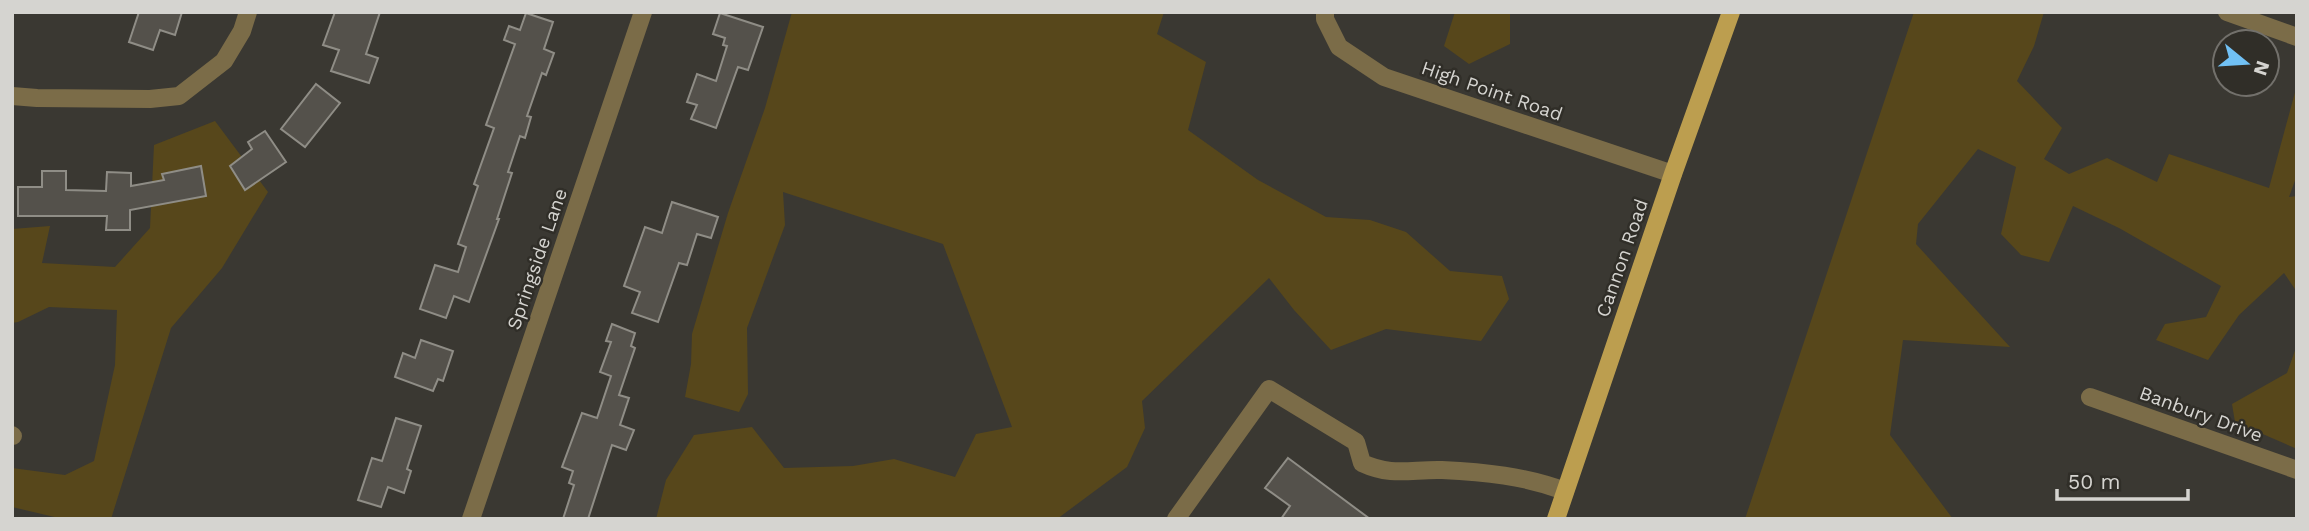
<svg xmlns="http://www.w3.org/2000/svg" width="2309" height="531" viewBox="0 0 2309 531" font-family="'Work Sans',sans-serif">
<rect width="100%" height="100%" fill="#3a3832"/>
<g fill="#57471b">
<path d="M 792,12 L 1164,12 L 1157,34 L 1206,62 L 1188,130 L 1258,180 L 1326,217 L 1370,220 L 1406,232 L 1450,271 L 1502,276 L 1509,299 L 1481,341 L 1386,329 L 1331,350 L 1294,310 L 1269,278 L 1142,401 L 1145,428 L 1127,467 L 1057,519 L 656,519 L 666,480 L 694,435 L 752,427 L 784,468 L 853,466 L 894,459 L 955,477 L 976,434 L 1012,427 L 943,244 L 783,192 L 785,225 L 747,328 L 748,394 L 739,412 L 685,397 L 691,364 L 692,334 L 728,213 L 765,108 Z"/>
<path d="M 1455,12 L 1510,12 L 1510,44 L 1469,64 L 1444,46 Z"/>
<path d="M 1914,12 L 2044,12 L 2034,46 L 2017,81 L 2062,128 L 2044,159 L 2069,174 L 2107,158 L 2157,182 L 2169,154 L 2269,188 L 2297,85 L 2297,175 L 2289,197 L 2297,196 L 2297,292 L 2284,273 L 2239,315 L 2208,360 L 2156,340 L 2165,324 L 2206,317 L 2221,286 L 2119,228 L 2073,206 L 2049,262 L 2021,255 L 2001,234 L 2016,167 L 1978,149 L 1918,224 L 1916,244 L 2010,347 L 1903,340 L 1890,435 L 1953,519 L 1745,519 Z"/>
<path d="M 215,121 L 268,192 L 222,268 L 171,328 L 111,519 L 63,519 L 12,507 L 12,468 L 65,475 L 94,461 L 115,365 L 117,310 L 49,307 L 18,322 L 12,323 L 12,229 L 50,226 L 42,263 L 115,267 L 150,228 L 154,145 Z"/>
<path d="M 2297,345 L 2297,449 L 2235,422 L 2232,404 L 2287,373 Z"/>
</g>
<g fill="#54514b" stroke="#8f8d86" stroke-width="2">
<path d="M 139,12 L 182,12 L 175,35 L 160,30 L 153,50 L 129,42 Z"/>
<path d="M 335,12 L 380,12 L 366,54 L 378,58 L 369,83 L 331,71 L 339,50 L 323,45 Z"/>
<path d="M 526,13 L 553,22 L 544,49 L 554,53 L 546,75 L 542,73 L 527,116 L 531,117 L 525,138 L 520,136 L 508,172 L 512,173 L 497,219 L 499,219 L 469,302 L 454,296 L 446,318 L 420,309 L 435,265 L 458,272 L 466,247 L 458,244 L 478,186 L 474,184 L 494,128 L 486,125 L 515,44 L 504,40 L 509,26 L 520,30 Z"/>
<path d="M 720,13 L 763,27 L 748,70 L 738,67 L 716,128 L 691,119 L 697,105 L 687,102 L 697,74 L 716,81 L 727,46 L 723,45 L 725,38 L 713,34 Z"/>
<path d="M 316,84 L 340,103 L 305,147 L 281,129 Z"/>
<path d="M 265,131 L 286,162 L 245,190 L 230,166 L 252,149 L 248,142 Z"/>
<path d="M 201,166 L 206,196 L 130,210 L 130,230 L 106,230 L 107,216 L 18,216 L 18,187 L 42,187 L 42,171 L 66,171 L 66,190 L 106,191 L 107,172 L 131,173 L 131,186 L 164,180 L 162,174 Z"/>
<path d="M 672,202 L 718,217 L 711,238 L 697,234 L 687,265 L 679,263 L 658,322 L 632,313 L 640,292 L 624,286 L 645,227 L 662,233 Z"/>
<path d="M 612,324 L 635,333 L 631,346 L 635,348 L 619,395 L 629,398 L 620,425 L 634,430 L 626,450 L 612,445 L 588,519 L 563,519 L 574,485 L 569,483 L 573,471 L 562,467 L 582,413 L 597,418 L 611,376 L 600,372 L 611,342 L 606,341 Z"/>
<path d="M 421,340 L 453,351 L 443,381 L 438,379 L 433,391 L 395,377 L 403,353 L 415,358 Z"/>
<path d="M 396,418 L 421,426 L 407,469 L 411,471 L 404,493 L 388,487 L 381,507 L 358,500 L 372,458 L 382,461 Z"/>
<path d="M 1288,458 L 1370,519 L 1281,519 L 1290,506 L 1265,488 Z"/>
</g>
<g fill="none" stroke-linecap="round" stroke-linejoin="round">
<g stroke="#7b6c48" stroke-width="18">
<path d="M 1325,12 L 1325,19 L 1339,47 L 1384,77 L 1673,174"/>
<path d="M 2227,12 L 2297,37"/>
<path d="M 12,96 L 37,98 L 150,99 L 179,96 L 224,61 L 242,31 L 248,12"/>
<path d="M 2090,397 L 2297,470"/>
<path d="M 12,435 L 13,436"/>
<path d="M 471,519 L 643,12"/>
<path d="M 1176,519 L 1269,389 L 1356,442 L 1362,463 C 1392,477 1412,469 1442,470 C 1484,472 1525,476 1565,491"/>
</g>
<path stroke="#bc9e4f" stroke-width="18" d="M 1556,519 L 1673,174 L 1731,12"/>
</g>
<g text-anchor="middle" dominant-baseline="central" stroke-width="5" stroke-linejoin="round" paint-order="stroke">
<g font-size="19" fill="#d5d4d0" stroke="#302e28">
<text transform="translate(1492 91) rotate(19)">High Point Road</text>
<text transform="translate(1622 258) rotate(-71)">Cannon Road</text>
<text transform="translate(537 259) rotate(-71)">Springside Lane</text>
<text transform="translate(2201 414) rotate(20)">Banbury Drive</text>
</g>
</g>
<rect width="2309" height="531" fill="none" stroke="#d5d4d0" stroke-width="28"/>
<g transform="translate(2246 63) rotate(108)"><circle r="33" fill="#302e28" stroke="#72706b" stroke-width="2"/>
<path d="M0-5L12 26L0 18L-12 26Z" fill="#71c1f5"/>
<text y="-10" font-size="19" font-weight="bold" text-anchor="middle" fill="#d5d4d0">N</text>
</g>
<path d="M2057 489v10h131v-10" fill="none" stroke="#d5d4d0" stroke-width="3.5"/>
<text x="2068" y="489" font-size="21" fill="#d5d4d0" stroke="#302e28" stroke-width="5" paint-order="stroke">50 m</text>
</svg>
